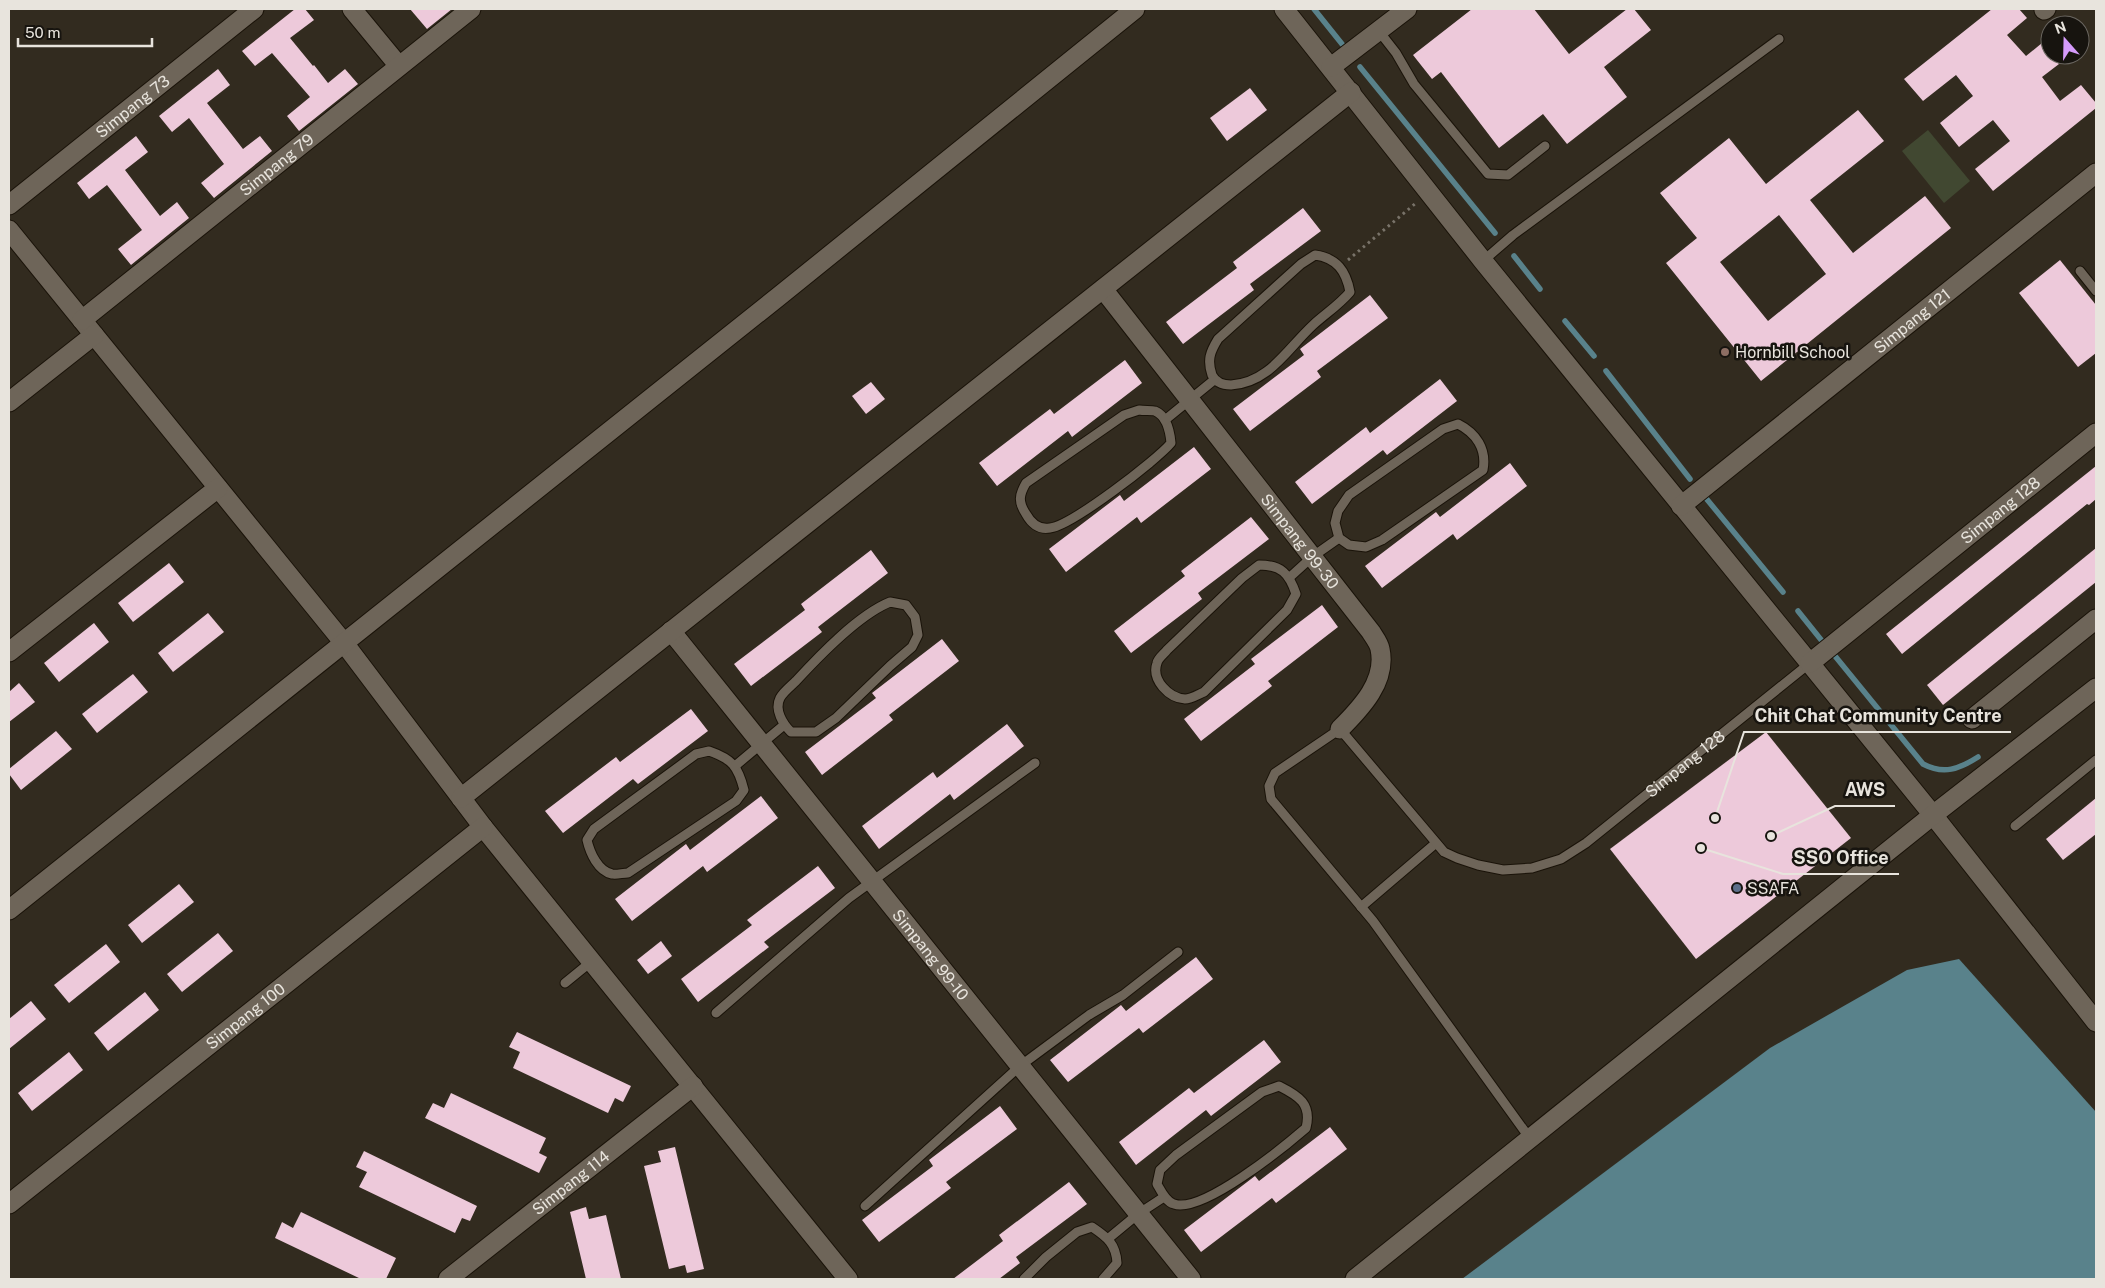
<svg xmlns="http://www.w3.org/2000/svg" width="2105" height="1288" viewBox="0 0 2105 1288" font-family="'Public Sans',sans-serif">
<rect width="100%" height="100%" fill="#322b1f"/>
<path fill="#414831" d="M 1928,130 L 1970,181 L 1944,203 L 1902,151 Z"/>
<path fill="#59828b" d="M 1959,959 L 2096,1112 L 2096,1279 L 1462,1279 L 1770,1048 L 1907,970 Z"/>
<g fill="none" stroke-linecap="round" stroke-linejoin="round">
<g stroke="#59828b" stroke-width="5.5">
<path d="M 1314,9 L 1342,44"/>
<path d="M 1360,67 L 1495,233"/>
<path d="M 1514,256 L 1540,289"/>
<path d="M 1565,321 L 1594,356"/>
<path d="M 1606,371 L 1690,479"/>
<path d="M 1705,497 L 1783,592"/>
<path d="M 1798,611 L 1822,641"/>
<path d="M 1835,656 L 1923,764 C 1944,775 1959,769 1978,757"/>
</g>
</g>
<g fill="#edc9da" fill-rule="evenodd">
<path d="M 295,9 L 305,9 L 314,20 L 290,38 L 313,66 L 314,65 L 328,83 L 345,69 L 358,84 L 299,131 L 287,116 L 310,97 L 272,53 L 255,66 L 242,51 Z"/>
<path d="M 410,9 L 452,9 L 427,29 Z"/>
<path d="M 1472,9 L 1534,9 L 1569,54 L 1627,9 L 1634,9 L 1651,30 L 1604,67 L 1627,97 L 1567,144 L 1543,114 L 1499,148 L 1441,72 L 1432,79 L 1413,55 Z"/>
<path d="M 1992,9 L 2019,9 L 2027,18 L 2007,35 L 2026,56 L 2042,43 L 2059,64 L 2042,77 L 2060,101 L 2081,85 L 2096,103 L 2096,108 L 1993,191 L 1975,169 L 2010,141 L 1993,120 L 1959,147 L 1940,123 L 1973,96 L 1956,75 L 1923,101 L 1904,79 Z"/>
<path d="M 218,69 L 230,85 L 207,103 L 243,149 L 260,136 L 272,151 L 214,198 L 201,183 L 224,164 L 189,118 L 172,132 L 159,116 Z"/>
<path d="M 1250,88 L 1267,110 L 1227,141 L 1210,118 Z"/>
<path d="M 1858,110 L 1884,141 L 1810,200 L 1853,253 L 1925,196 L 1951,228 L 1761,381 L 1666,263 L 1697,238 L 1660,193 L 1729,138 L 1766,184 ZM 1779,215 L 1826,274 L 1768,321 L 1720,262 Z"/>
<path d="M 136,136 L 148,152 L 125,170 L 160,216 L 177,202 L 189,218 L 131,265 L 118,249 L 142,230 L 107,185 L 89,199 L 77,183 Z"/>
<path d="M 1303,208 L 1321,231 L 1250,284 L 1254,290 L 1183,344 L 1166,322 L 1237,268 L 1233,262 Z"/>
<path d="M 2060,260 L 2096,305 L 2096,353 L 2078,367 L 2019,293 Z"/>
<path d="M 1370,295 L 1388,318 L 1317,371 L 1321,377 L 1250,431 L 1233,409 L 1304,355 L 1300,349 Z"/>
<path d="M 1125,360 L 1142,383 L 1072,437 L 1068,431 L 997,486 L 979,463 L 1050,409 L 1054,414 Z"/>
<path d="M 1440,379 L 1457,401 L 1387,455 L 1383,450 L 1312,504 L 1295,482 L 1366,427 L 1370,433 Z"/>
<path d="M 871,382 L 885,399 L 866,414 L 852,396 Z"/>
<path d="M 1194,447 L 1211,469 L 1141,523 L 1137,517 L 1066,572 L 1049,549 L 1120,495 L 1124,501 Z"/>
<path d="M 1510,463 L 1527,486 L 1457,540 L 1453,534 L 1382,588 L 1365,566 L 1436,512 L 1440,517 Z"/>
<path d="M 2096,466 L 2096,499 L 2089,505 L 2087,504 L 1902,654 L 1886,634 Z"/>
<path d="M 1251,517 L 1269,539 L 1198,593 L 1202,599 L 1131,653 L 1114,631 L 1185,576 L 1181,571 Z"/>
<path d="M 2096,548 L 2096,582 L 1943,705 L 1927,685 Z"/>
<path d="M 871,550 L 888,573 L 818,627 L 822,632 L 751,686 L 734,664 L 805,610 L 801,604 Z"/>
<path d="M 169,563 L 184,582 L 133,622 L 118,603 Z"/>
<path d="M 1322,605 L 1338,627 L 1268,681 L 1272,686 L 1201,741 L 1184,719 L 1255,664 L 1251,659 Z"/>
<path d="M 208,613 L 224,632 L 173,672 L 158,653 Z"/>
<path d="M 94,623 L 109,642 L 59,682 L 44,663 Z"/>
<path d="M 942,639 L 959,661 L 889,715 L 893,720 L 822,775 L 805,752 L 876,698 L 872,693 Z"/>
<path d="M 133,674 L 148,692 L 97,733 L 82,714 Z"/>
<path d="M 19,683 L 35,702 L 9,722 L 9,692 Z"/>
<path d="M 691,709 L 708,731 L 638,784 L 633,779 L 563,833 L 545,811 L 616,757 L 620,762 Z"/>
<path d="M 1007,724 L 1024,746 L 954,800 L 950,794 L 879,849 L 862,826 L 933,772 L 937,778 Z"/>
<path d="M 56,731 L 72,749 L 21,790 L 9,774 L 9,769 Z"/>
<path d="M 1766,732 L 1851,838 L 1696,959 L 1610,849 Z"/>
<path d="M 761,796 L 778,818 L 707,872 L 703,866 L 632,921 L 615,899 L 686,844 L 690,850 Z"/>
<path d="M 2096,798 L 2096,834 L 2063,860 L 2046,839 Z"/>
<path d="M 818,866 L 835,888 L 764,942 L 769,947 L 698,1002 L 681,979 L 752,925 L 747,920 Z"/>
<path d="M 179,884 L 194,902 L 142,943 L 128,925 Z"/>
<path d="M 218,933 L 233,951 L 182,992 L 167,974 Z"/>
<path d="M 661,941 L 672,956 L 648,974 L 637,960 Z"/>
<path d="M 106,944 L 120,962 L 69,1003 L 54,985 Z"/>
<path d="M 1196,957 L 1213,979 L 1143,1033 L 1139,1028 L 1068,1082 L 1050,1060 L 1121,1005 L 1126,1011 Z"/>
<path d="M 145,992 L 159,1010 L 108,1051 L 94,1033 Z"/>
<path d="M 31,1001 L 46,1019 L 9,1049 L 9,1019 Z"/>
<path d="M 517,1032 L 631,1086 L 623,1102 L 615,1098 L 608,1113 L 513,1068 L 520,1052 L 509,1047 Z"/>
<path d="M 1264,1040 L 1281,1062 L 1211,1116 L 1206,1110 L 1136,1165 L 1119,1142 L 1189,1088 L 1194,1093 Z"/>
<path d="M 69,1052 L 83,1070 L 32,1111 L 18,1093 Z"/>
<path d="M 451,1093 L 546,1138 L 539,1153 L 547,1157 L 539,1173 L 425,1118 L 433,1103 L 444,1108 Z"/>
<path d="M 1000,1106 L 1017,1129 L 946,1182 L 951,1188 L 879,1242 L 862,1220 L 933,1166 L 929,1160 Z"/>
<path d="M 1330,1127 L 1347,1149 L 1276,1203 L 1272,1198 L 1201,1252 L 1184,1230 L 1255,1176 L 1259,1181 Z"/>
<path d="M 675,1147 L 704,1269 L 687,1273 L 685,1265 L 669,1269 L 644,1166 L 661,1162 L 658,1151 Z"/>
<path d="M 364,1151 L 477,1206 L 470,1221 L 462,1218 L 455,1233 L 359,1187 L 367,1172 L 356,1167 Z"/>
<path d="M 1069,1182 L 1087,1204 L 1016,1257 L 1020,1263 L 999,1279 L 953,1279 L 1003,1241 L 999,1235 Z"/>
<path d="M 586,1207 L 589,1219 L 606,1215 L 621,1279 L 586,1279 L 570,1212 Z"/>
<path d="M 301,1212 L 396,1258 L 386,1279 L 361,1279 L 275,1238 L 282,1222 L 293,1228 Z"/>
</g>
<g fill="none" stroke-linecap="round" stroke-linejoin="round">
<g stroke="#1a1309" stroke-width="11">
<g id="service">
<path d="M 1378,30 L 1396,53 L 1414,84 L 1488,174 L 1508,175 L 1545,146"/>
<path d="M 1315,255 C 1337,258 1346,271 1350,292 C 1339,305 1325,314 1313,325 C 1287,349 1269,383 1231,385 C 1223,385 1216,383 1212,375 C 1207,360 1210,352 1218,339 L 1301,264 Z"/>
<path d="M 1483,261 L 1513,235 L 1779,39"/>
<path d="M 2080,271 L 2096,291"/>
<path d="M 1139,410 C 1144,411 1151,410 1155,411 C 1167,416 1170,432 1171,443 C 1157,460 1071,526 1050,528 C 1039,530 1031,523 1026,514 C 1018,502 1019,495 1026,483 L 1124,415 Z"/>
<path d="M 1165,420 L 1214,380"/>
<path d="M 1458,424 C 1476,433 1487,449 1483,470 L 1382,540 L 1366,547 L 1349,545 L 1339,538 L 1335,523 L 1338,511 L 1349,495 L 1443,429 Z"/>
<path d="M 1259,565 C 1281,565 1289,573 1296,594 L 1287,610 L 1204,692 C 1199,694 1191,699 1185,699 C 1169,698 1151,680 1157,663 C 1158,658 1164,654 1167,650 L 1242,578 Z"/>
<path d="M 1290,577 L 1312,557 L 1339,538"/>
<path d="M 890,602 L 906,605 L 915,617 L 918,635 L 912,647 L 890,666 L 836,718 L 816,732 L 791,732 C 783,724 774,710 780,698 C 783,692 791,686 796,681 C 819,656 858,615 890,602 Z"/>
<path d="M 709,751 C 732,759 738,766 744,790 L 736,801 L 628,873 C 623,873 616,875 612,874 C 598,871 590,853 587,840 L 594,829 L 696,754 Z"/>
<path d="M 735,766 L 784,725"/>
<path d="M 2015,826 L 2096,760"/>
<path d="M 1361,907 L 1436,843"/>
<path d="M 565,983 L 592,961"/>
<path d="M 716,1013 L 849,898 L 1035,763"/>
<path d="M 1279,1086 C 1299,1096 1312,1104 1306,1128 C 1284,1147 1202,1214 1174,1204 C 1166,1202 1161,1191 1157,1184 L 1160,1170 L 1176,1155 L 1262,1092 Z"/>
<path id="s1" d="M 1531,1140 L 1373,921 L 1271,799 L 1269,786 L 1275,773 L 1340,729 L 1444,852 L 1457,858 L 1478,865 L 1503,870 L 1532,868 L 1561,859 L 1586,843 L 1810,663"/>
<path d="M 865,1206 L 1020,1066 L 1089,1015 L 1123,995 L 1178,952"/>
<path d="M 1109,1238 L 1138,1214 L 1164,1197"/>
<path d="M 1024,1279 L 1046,1257 L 1077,1232 L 1092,1227 C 1107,1237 1116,1244 1117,1263 L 1103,1279"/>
</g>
</g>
<g stroke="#1a1309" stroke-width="21">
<g id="minor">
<path d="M 352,9 L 399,66"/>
<path d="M 1284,9 L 1483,261 L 1933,815 L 2096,1022"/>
<path d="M 2044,10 L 2046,9"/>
<path d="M 1331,67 L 1407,9"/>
<path id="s2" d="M 9,205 L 254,9"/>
<path d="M 9,230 L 344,643 L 483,827 L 848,1279"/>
<path id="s3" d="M 1103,289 L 1371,632 C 1374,637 1379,643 1380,649 C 1387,681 1361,708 1340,729"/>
<path id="s4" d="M 82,320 L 471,9"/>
<path d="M 9,402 L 94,335"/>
<path id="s5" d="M 1681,506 L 2096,173"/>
<path id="s6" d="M 671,631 L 1191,1279"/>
<path d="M 9,652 L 218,488"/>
<path id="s7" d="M 1810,663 L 2096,433"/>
<path d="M 1972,719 L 2096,619"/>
<path d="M 461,798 L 1351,92"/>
<path d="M 9,910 L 778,297 L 1135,9"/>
<path id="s8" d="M 9,1204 L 483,827"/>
<path id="s9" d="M 448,1279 L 693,1086"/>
<path d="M 1355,1279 L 1933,815 L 2096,688"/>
</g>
</g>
<path stroke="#797369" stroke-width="3" stroke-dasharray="2.5 4" stroke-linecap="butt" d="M 1348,260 L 1416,203"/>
<use href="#service" stroke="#6e6559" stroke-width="9"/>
<use href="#minor" stroke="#6e6559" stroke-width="19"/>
</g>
<circle fill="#8d6e63" stroke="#17140f" stroke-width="2" cx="1725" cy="352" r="5"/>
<circle fill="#5c6f8a" stroke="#17140f" stroke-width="2" cx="1737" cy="888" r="5"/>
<g text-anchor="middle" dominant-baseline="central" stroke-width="5" stroke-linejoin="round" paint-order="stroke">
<g font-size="16" fill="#e8e4dd" stroke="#17140f">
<text stroke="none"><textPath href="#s2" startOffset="158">Simpang 73</textPath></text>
<text stroke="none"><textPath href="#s4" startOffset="249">Simpang 79</textPath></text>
<text stroke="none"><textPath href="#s5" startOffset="296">Simpang 121</textPath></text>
<text stroke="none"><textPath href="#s7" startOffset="244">Simpang 128</textPath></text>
<text stroke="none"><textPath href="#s3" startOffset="320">Simpang 99-30</textPath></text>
<text stroke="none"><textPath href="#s1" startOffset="974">Simpang 128</textPath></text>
<text stroke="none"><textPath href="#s6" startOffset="415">Simpang 99-10</textPath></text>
<text stroke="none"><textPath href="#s8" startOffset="302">Simpang 100</textPath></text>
<text stroke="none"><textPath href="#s9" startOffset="156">Simpang 114</textPath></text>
</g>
<g font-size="16" fill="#e8e4dd" stroke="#17140f" text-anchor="start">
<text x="1735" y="352">Hornbill School</text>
<text x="1747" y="888">SSAFA</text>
</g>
</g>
<path fill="none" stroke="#e8e4dd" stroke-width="2" d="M1715 818L1744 732H2011M1771 836L1835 806H1895M1701 848L1783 874H1899"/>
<g fill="#e8e4dd" stroke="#17140f" stroke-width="2">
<circle cx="1715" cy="818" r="5"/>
<circle cx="1771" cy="836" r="5"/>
<circle cx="1701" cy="848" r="5"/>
</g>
<g font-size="18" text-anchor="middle" font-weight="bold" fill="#e8e4dd" stroke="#17140f" stroke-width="5" stroke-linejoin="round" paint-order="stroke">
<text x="1878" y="722">Chit Chat Community Centre</text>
<text x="1865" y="796">AWS</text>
<text x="1841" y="864">SSO Office</text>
</g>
<rect width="2105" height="1288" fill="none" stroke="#e8e4dd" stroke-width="20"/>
<g transform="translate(2065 40) rotate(340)"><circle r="24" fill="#17140f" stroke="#6b6761"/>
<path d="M0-4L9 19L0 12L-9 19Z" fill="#d59bfb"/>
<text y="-8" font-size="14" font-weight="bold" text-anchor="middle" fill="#e8e4dd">N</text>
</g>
<path d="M18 38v8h134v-8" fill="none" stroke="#e8e4dd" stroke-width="2.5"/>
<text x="25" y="38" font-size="15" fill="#e8e4dd" stroke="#17140f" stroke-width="4" paint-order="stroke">50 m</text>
</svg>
